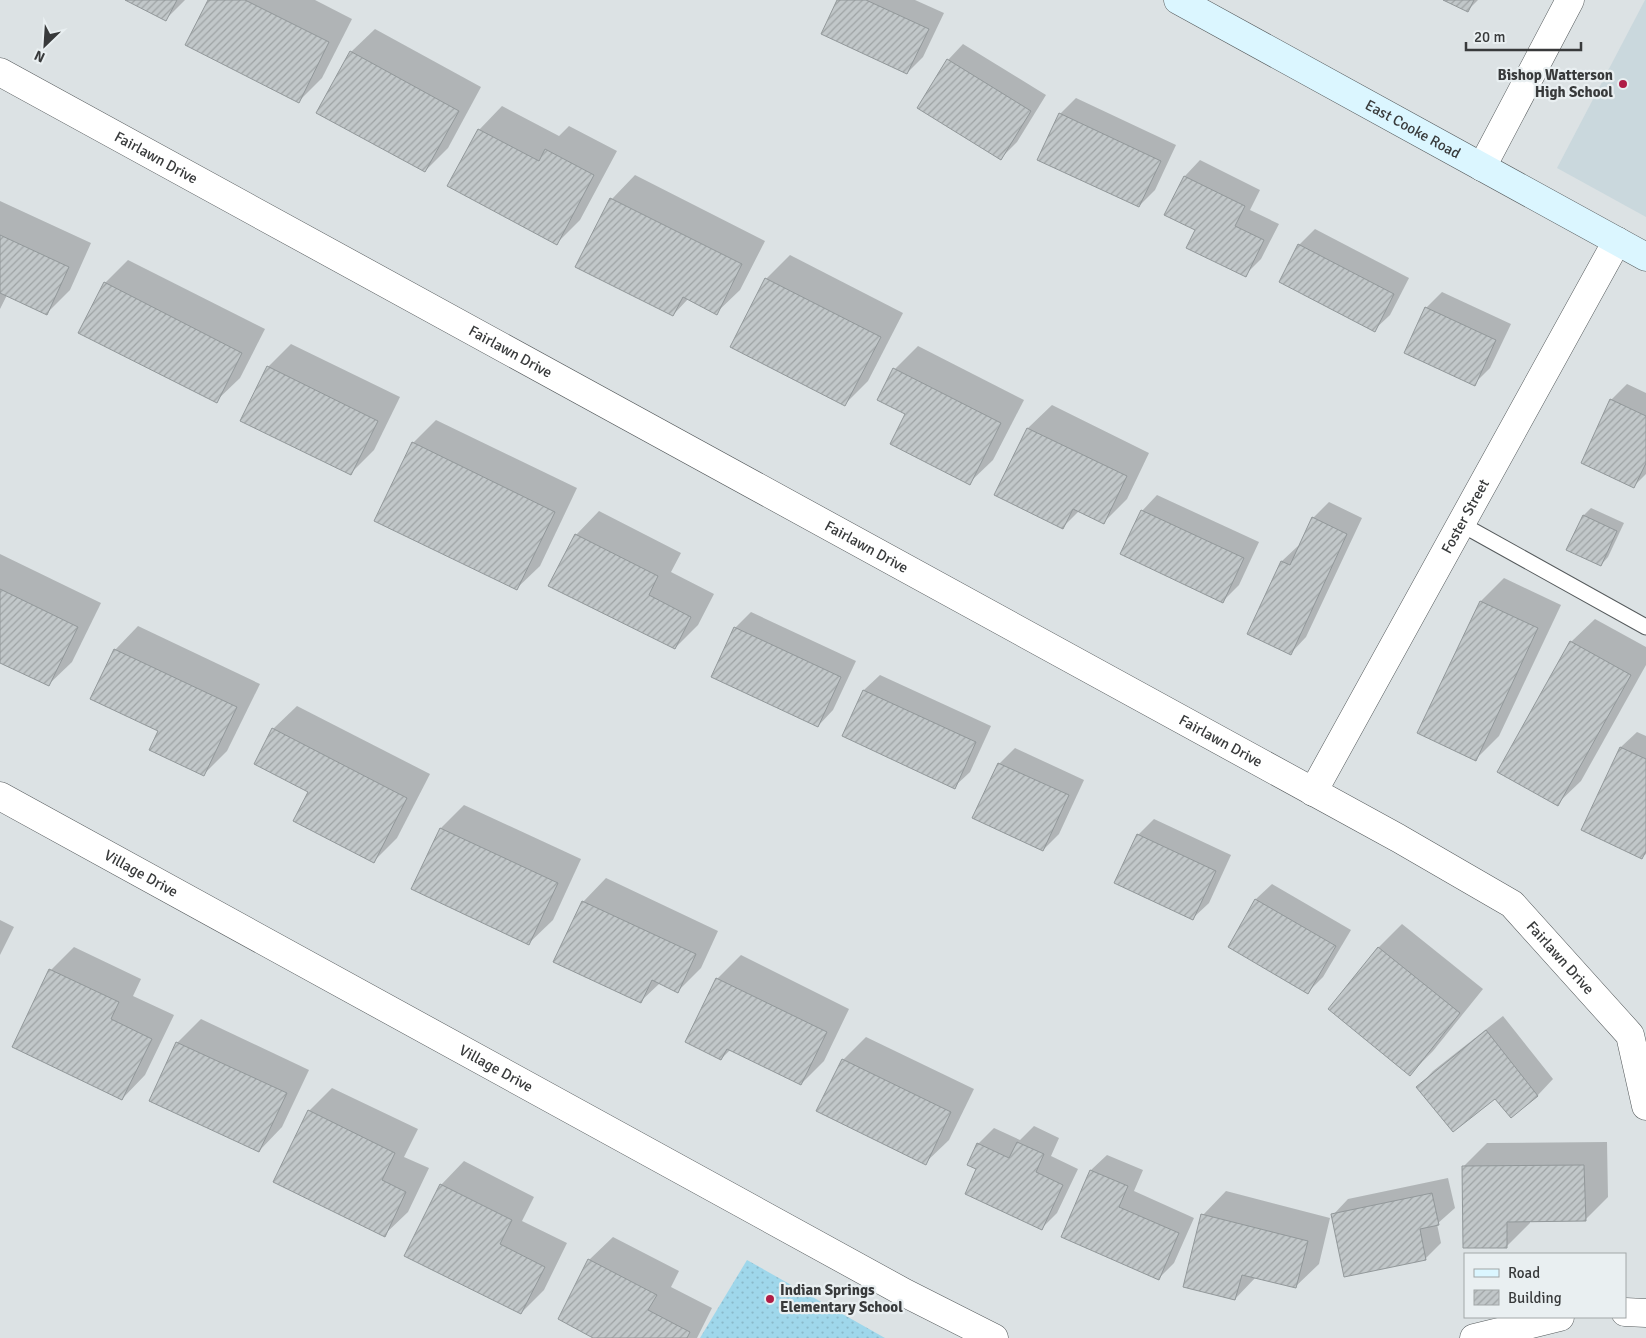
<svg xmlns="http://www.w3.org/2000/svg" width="1646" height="1338" viewBox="0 0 1646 1338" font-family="Signika,sans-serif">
<defs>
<pattern id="grass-dots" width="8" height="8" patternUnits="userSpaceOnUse" patternTransform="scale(1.25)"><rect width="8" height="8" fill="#9fd7eb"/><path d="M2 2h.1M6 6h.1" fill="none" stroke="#8ab9ca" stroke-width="1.8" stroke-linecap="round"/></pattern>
<pattern id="building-hatch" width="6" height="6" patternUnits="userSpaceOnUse" patternTransform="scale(1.25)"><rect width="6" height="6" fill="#c1c7c9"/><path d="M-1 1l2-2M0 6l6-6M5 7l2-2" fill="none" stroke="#9ea3a4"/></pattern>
</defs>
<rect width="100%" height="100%" fill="#dce2e4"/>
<path fill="#cad8dd" d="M 1645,0 L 1646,0 L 1646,217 L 1557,168 Z"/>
<path fill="url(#grass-dots)" d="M 747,1260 L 885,1338 L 700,1338 Z"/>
<g fill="#0003">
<path d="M 127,0 L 185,0 L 166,19 Z"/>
<path d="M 209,0 L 315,0 L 352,19 L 322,78 L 299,101 Z"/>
<path d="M 839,0 L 915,0 L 944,13 L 923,57 L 907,73 Z"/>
<path d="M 1446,0 L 1478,0 L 1468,10 Z"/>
<path d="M 375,29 L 481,87 L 448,148 L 425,171 L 351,52 Z"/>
<path d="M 963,44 L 1046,95 L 1017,142 L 1001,158 L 948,60 Z"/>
<path d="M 1076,98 L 1176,145 L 1155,190 L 1139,206 L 1060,114 Z"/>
<path d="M 502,106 L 559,136 L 569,126 L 617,151 L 580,220 L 557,243 L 479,130 Z"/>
<path d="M 1200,160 L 1260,190 L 1250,210 L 1279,224 L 1261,259 L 1245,275 L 1197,229 L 1185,176 Z"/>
<path d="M 635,175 L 765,241 L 740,290 L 716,313 L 688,299 L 673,315 L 577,267 L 612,199 Z"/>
<path d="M 0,201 L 91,243 L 70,290 L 47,313 L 7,295 L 0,309 Z"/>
<path d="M 1315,229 L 1409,278 L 1390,315 L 1374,330 L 1299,245 Z"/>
<path d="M 790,255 L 903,313 L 868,381 L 845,404 L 732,347 L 766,279 Z"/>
<path d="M 128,260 L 265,329 L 240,378 L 216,401 L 105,283 Z"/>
<path d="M 1442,292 L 1511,324 L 1490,368 L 1474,384 L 1426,308 Z"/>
<path d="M 291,344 L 400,397 L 374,450 L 351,473 L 268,367 Z"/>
<path d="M 918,346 L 1024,400 L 993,460 L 969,483 L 907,413 L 895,369 Z"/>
<path d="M 1627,384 L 1646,393 L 1646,474 L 1634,486 L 1611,400 Z"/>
<path d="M 1052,405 L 1149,453 L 1127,499 L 1104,522 L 1080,510 L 1063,527 L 996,495 L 1028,428 Z"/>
<path d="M 436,420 L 577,488 L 540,566 L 516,589 L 413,443 Z"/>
<path d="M 1157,495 L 1259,542 L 1239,585 L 1223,601 L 1142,511 Z"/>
<path d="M 1329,502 L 1362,518 L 1306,637 L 1291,653 L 1282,561 L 1298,546 L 1300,547 L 1313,518 Z"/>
<path d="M 1591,508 L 1624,523 L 1608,557 L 1601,565 L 1568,549 L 1584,515 Z"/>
<path d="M 599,511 L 681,553 L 671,572 L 714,594 L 698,625 L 675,648 L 576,535 Z"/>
<path d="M 0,554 L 101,603 L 72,662 L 48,685 L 0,661 Z"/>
<path d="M 1504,578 L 1561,605 L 1499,736 L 1476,759 L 1419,733 L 1481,601 Z"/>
<path d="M 751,612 L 856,661 L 833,710 L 818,726 L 735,628 Z"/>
<path d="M 1595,619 L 1646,647 L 1646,665 L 1581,781 L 1557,804 L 1571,642 Z"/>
<path d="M 138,626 L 260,684 L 227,751 L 204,774 L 160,731 L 115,650 Z"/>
<path d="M 880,675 L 991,726 L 970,772 L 954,787 L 843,736 L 864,690 Z"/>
<path d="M 297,706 L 430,774 L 397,838 L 374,861 L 310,791 L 273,729 Z"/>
<path d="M 1637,732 L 1646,736 L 1646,854 L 1642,857 L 1583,830 L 1621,747 Z"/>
<path d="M 1015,748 L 1084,780 L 1059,834 L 1043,850 L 974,818 L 1000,763 Z"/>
<path d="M 464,805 L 581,859 L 553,920 L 529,943 L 441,828 Z"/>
<path d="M 1154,819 L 1231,855 L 1209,903 L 1193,918 L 1138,835 Z"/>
<path d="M 606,878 L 718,931 L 701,968 L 678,991 L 660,983 L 641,1001 L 583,902 Z"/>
<path d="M 1272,884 L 1351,930 L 1323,977 L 1308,992 L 1229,946 L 1256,899 Z"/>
<path d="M 0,920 L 14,927 L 0,955 Z"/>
<path d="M 1402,924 L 1483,989 L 1433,1051 L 1410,1074 L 1329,1009 L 1379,947 Z"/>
<path d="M 74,947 L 141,979 L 133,996 L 174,1015 L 145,1075 L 122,1099 L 51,970 Z"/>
<path d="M 741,955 L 849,1009 L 824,1061 L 801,1084 L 731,1049 L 721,1059 L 686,1042 L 717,979 Z"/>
<path d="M 1503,1016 L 1553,1079 L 1538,1095 L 1511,1116 L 1495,1097 L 1418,1087 L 1433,1071 Z"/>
<path d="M 201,1019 L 309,1070 L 282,1127 L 259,1151 L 150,1100 L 177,1043 Z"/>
<path d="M 866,1037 L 974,1089 L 949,1140 L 925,1163 L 843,1060 Z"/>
<path d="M 332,1088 L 418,1129 L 404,1157 L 429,1168 L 408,1212 L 384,1235 L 309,1111 Z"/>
<path d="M 1034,1126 L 1059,1138 L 1051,1156 L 1078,1169 L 1057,1213 L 1041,1229 L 978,1169 L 978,1144 L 994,1128 L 1020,1140 Z"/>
<path d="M 1607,1142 L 1608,1197 L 1585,1220 L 1530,1221 L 1530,1223 L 1507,1246 L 1463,1167 L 1487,1143 Z"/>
<path d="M 1107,1155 L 1143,1170 L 1134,1191 L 1194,1218 L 1174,1263 L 1158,1279 L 1091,1170 Z"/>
<path d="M 464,1161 L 534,1197 L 522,1221 L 567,1243 L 544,1290 L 521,1313 L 441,1185 Z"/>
<path d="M 1448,1178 L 1455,1208 L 1437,1224 L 1441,1243 L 1425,1259 L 1333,1215 L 1348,1199 Z"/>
<path d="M 1226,1191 L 1330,1218 L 1319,1264 L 1295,1287 L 1256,1277 L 1235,1299 L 1203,1215 Z"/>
<path d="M 613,1237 L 679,1271 L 671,1287 L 712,1308 L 697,1338 L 596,1338 L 589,1260 Z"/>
</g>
<g fill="url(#building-hatch)" stroke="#92989a">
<path d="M 125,0 L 177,0 L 166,21 Z"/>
<path d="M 208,0 L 245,0 L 329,42 L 299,103 L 185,45 Z"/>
<path d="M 837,0 L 866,0 L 929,29 L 907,74 L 821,34 Z"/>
<path d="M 1443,0 L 1474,0 L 1468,12 Z"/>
<path d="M 350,51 L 459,111 L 425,172 L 316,113 Z"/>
<path d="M 947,59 L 1031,111 L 1001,160 L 917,108 Z"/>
<path d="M 1059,113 L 1161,161 L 1139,207 L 1037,160 Z"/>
<path d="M 478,129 L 539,161 L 545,149 L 594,175 L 557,245 L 447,186 Z"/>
<path d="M 1184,176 L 1245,206 L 1235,226 L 1264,240 L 1246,277 L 1186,248 L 1195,230 L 1164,215 Z"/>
<path d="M 610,198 L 742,264 L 717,315 L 683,297 L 673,316 L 575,267 Z"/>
<path d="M 0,235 L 69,267 L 47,315 L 0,293 Z"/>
<path d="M 1298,244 L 1394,294 L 1375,332 L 1279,282 Z"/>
<path d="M 765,278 L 881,337 L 845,406 L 730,347 Z"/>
<path d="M 104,282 L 242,353 L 217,403 L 78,333 Z"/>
<path d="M 1425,307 L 1496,340 L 1475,386 L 1404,353 Z"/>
<path d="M 267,366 L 378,421 L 351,475 L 240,421 Z"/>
<path d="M 893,368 L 1001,423 L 970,485 L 890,444 L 905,414 L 877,400 Z"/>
<path d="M 1610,399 L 1646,416 L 1646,463 L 1634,488 L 1581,463 Z"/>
<path d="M 1027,428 L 1127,476 L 1104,524 L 1073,509 L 1063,529 L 994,495 Z"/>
<path d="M 412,442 L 555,512 L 517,590 L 374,521 Z"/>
<path d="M 1141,510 L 1244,558 L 1223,603 L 1120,554 Z"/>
<path d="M 1583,515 L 1617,531 L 1601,566 L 1566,550 Z"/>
<path d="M 1312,517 L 1347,534 L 1291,655 L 1247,634 L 1281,561 L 1290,565 Z"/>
<path d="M 575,534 L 658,576 L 649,595 L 691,617 L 675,649 L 548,586 Z"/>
<path d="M 0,589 L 78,627 L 49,686 L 0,663 Z"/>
<path d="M 1480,601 L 1538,628 L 1476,761 L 1417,733 Z"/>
<path d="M 734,627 L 841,677 L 818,727 L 711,677 Z"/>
<path d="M 1570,641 L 1631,675 L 1558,806 L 1497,772 Z"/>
<path d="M 114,649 L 237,707 L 204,776 L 149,750 L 158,731 L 90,699 Z"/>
<path d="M 863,690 L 976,742 L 955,789 L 842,736 Z"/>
<path d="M 272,728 L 407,798 L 374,863 L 293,821 L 308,792 L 254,764 Z"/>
<path d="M 1620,747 L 1646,759 L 1646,851 L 1642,859 L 1581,830 Z"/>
<path d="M 998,763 L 1069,795 L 1043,851 L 972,818 Z"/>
<path d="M 440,828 L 558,883 L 529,945 L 411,889 Z"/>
<path d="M 1137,834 L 1216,871 L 1193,920 L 1114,883 Z"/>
<path d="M 1255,899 L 1336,946 L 1308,994 L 1228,947 Z"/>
<path d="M 582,901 L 696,954 L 678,993 L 652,980 L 641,1003 L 553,962 Z"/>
<path d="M 1378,947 L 1460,1013 L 1410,1076 L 1328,1009 Z"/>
<path d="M 49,969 L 119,1002 L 111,1019 L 152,1039 L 122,1100 L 12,1047 Z"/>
<path d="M 716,978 L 827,1032 L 801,1085 L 727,1049 L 721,1060 L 685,1042 Z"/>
<path d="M 1486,1030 L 1538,1096 L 1511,1118 L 1495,1099 L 1453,1132 L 1416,1087 Z"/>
<path d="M 176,1042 L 287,1093 L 259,1152 L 149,1101 Z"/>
<path d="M 842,1059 L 951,1112 L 926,1165 L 816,1111 Z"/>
<path d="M 308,1110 L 395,1153 L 382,1180 L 406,1192 L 385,1237 L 273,1182 Z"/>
<path d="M 1017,1142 L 1044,1154 L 1036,1172 L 1063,1185 L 1042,1230 L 965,1194 L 976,1169 L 967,1165 L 977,1143 L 1009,1158 Z"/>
<path d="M 1584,1165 L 1586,1221 L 1507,1222 L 1507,1248 L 1463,1248 L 1462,1166 Z"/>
<path d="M 1090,1170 L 1128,1186 L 1119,1207 L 1179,1233 L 1159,1280 L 1061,1237 Z"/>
<path d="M 440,1184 L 512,1220 L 500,1244 L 545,1267 L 521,1314 L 404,1256 Z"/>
<path d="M 1432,1193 L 1439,1225 L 1420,1229 L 1426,1260 L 1344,1277 L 1331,1214 Z"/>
<path d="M 1201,1214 L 1308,1241 L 1296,1288 L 1242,1275 L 1235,1300 L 1183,1287 Z"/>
<path d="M 588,1259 L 657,1295 L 648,1310 L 690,1332 L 687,1338 L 593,1338 L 558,1319 Z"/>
</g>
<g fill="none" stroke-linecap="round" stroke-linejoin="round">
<g stroke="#555a5c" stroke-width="17">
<path id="lane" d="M 1461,524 L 1646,627"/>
</g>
<g stroke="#555a5c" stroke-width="29">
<g id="street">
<path id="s1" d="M 0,72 L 1398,838 L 1512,904 L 1630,1035 L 1646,1106"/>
<path d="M 1482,167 L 1570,0"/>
<path id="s2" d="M 1313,792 L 1617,241"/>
<path id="s3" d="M 0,796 L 905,1293 L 994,1338"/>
<path d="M 1625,1312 L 1646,1313"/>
<path d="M 1474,1338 L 1560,1317"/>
</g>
</g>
<g stroke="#555a5c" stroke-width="29">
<g id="secondary">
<path id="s4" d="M 1178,0 L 1646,257"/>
</g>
</g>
<use href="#lane" stroke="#fff" stroke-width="15"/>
<use href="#street" stroke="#fff" stroke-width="28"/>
<use href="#secondary" stroke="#dbf6ff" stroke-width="28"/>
</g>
<g fill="#af1c46" stroke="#e9eff1" stroke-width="2">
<circle cx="1623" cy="84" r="5"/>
<circle cx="770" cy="1299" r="5"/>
</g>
<g text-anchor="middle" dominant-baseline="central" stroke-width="4.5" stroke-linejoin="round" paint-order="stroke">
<g font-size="15" font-weight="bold" fill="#383a3b" stroke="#e9eff1" text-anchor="end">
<text x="1613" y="75">Bishop Watterson<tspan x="1613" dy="17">High School</tspan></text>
<text x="780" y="1290" text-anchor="start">Indian Springs<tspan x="780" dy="17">Elementary School</tspan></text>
</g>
<g font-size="15" fill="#383a3b" stroke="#e9eff1">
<text stroke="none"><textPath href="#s4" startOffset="268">East Cooke Road</textPath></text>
<text stroke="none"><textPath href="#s1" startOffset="178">Fairlawn Drive</textPath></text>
<text stroke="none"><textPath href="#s1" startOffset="582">Fairlawn Drive</textPath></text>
<text stroke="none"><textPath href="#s2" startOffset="315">Foster Street</textPath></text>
<text stroke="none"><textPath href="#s1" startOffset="988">Fairlawn Drive</textPath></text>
<text stroke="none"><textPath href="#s1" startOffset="1392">Fairlawn Drive</textPath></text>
<text stroke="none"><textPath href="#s3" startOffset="161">Village Drive</textPath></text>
<text stroke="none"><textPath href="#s1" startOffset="1798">Fairlawn Drive</textPath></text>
<text stroke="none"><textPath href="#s3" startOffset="566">Village Drive</textPath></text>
</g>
</g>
<rect x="1464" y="1253" width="162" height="65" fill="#e9eff1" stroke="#a2a7a8"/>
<rect x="1474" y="1269" width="25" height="8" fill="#dbf6ff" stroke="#a2a7a8"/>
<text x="1508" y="1278" font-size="15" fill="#383a3b">Road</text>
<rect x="1474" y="1290" width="25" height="15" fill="url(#building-hatch)" stroke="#a2a7a8"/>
<text x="1508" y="1303" font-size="15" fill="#383a3b">Building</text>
<g transform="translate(45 45) rotate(205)" stroke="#e9eff1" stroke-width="4" paint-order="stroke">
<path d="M0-4L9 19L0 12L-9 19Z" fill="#383a3b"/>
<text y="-8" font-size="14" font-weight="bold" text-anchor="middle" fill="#383a3b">N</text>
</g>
<path d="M1466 42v8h115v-8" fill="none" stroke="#383a3b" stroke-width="2.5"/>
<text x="1474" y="42" font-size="15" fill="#383a3b" stroke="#e9eff1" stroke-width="4" paint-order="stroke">20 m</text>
</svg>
